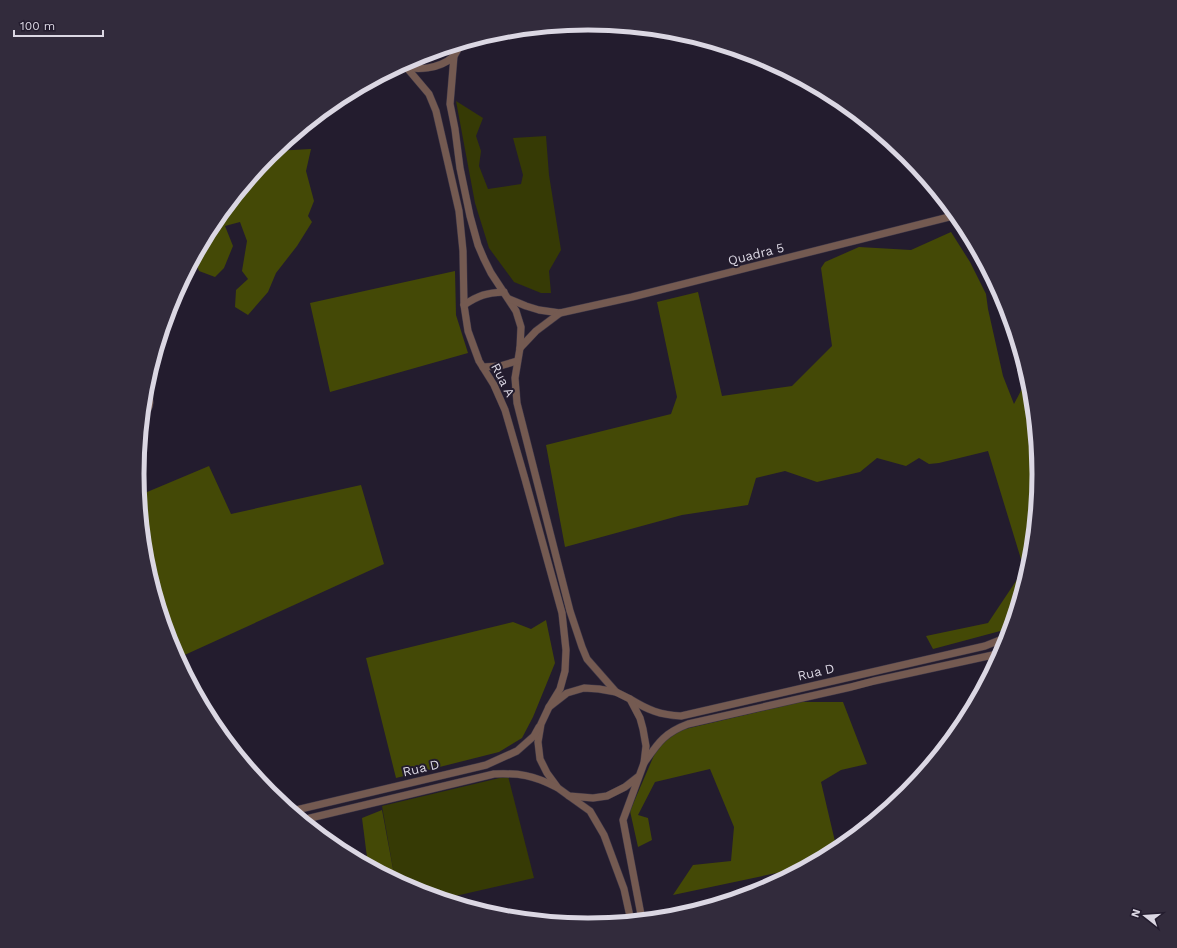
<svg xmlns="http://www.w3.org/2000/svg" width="1177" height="948" viewBox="0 0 1177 948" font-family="'Work Sans',sans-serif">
<rect width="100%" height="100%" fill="#231c2e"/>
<g fill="#363a05">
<path d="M 454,46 C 441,58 426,62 409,61 L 416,57 Z"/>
<path d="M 456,101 L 483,118 L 476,136 L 481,151 L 479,166 L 488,189 L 521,184 L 523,175 L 513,138 L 546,136 L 549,175 L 561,250 L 549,271 L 551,293 L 541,293 L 514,282 L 489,248 L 475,203 Z"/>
<path d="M 508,776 L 534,878 L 442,899 L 416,891 L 395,880 L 382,806 Z"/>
</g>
<g fill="#444906">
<path d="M 311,149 L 306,171 L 314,201 L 308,216 L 312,222 L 297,246 L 276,273 L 268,292 L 248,315 L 235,307 L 236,290 L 248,279 L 242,271 L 247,241 L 240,222 L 225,226 L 233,246 L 224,268 L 215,277 L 199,271 L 194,259 L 214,223 L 270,155 L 274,151 Z"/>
<path d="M 951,232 L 970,262 L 986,294 L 988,309 L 1003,376 L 1014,404 L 1028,377 L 1031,386 L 1039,474 L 1031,562 L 1015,615 L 1004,630 L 933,649 L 926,636 L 988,623 L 1024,569 L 988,451 L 939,463 L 929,464 L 919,458 L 906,466 L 877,458 L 860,472 L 817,482 L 785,471 L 756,478 L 748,505 L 682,515 L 565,547 L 546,445 L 671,414 L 677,397 L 657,302 L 698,292 L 722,396 L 792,386 L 832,346 L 821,268 L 825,262 L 859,247 L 911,250 Z"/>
<path d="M 455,271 L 456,315 L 468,353 L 330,392 L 310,303 Z"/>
<path d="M 209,466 L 231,514 L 361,485 L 384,564 L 178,658 L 172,646 L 146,562 L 140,495 Z"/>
<path d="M 546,620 L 555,663 L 533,717 L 522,738 L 499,752 L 396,778 L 366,658 L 513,622 L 531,629 Z"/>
<path d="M 800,702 L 843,702 L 867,764 L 841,770 L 821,782 L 837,850 L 805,867 L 673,895 L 693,865 L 731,861 L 734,827 L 710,769 L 655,782 L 638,815 L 648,818 L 652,840 L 638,847 L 630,811 L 655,753 L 664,741 L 681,730 Z"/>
<path d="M 382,810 L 395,880 L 368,865 L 362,818 Z"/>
</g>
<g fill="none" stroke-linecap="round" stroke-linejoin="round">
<g stroke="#3d3647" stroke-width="8">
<g id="minor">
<path d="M 454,56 L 450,104 L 455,129 L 460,168 L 470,216 L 478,245 L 484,259 L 491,273 L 516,311 L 521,327 L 520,348 L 515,378 L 517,403 L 570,611 L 582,647 L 587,659 L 616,692"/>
<path d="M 401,66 C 417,71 439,69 453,57 C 456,54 458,48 461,44"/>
<path d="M 407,68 L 429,94 L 436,111 L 459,211 L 463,251 L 464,305 L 468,331 L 479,361 L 494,385 L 505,410 L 525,479 L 562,613 L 566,650 L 565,671 L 560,689 L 549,707"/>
<path d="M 967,231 L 969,240 L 972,239"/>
<path d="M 509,299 L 526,306 L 539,310 L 560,313 L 632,297 L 957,215"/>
<path d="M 464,305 C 479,295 486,293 504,292"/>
<path d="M 520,348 L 536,331 L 560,313"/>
<path d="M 483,367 L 500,366 L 517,361"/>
<path d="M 143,416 C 153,405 150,399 146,385"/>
<path d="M 630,699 C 648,710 660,715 681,716 L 985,646 L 1005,638 L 1009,634"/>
<path d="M 644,763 C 658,743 664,733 688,724 L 851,687 L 874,681 L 1002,653"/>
<path d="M 639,776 L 625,787 L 607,796 L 593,798 L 569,796 L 558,788 L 547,773 L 540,759 L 538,742 L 541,724 L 549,707 L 567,693 L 584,688 L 599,689 L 616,692 L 630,699 L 640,718 L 643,729 L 646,746 L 644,763 L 623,820 L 642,920"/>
<path d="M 569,796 L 590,811 L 604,835 L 624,889 L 631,921"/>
<path d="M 292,811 L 486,765 L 517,751 L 534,736 L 539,727"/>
<path d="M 302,820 L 494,774 C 519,773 533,775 556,787"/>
</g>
</g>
<use href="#minor" stroke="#745a51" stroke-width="7"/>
</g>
<g text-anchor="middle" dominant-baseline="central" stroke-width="4" stroke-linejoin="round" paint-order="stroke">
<g font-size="13" fill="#dbd7e3" stroke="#231c2e">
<text transform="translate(756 254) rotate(-14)">Quadra 5</text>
<text transform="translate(503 380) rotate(63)">Rua A</text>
<text transform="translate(816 672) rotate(-13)">Rua D</text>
<text transform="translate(421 768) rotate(-13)">Rua D</text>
</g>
</g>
<path d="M0 0H1177V948H0ZM144 474a444 444 0 1 1 888 0a444 444 0 1 1-888 0Z" fill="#322b3c" fill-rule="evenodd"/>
<path fill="none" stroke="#dbd7e3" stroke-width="5" d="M144 474a444 444 0 1 1 888 0a444 444 0 1 1-888 0Z"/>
<g transform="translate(1145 916) rotate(287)" stroke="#231c2e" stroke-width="3" paint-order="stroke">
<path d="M0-3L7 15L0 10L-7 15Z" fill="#dbd7e3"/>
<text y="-6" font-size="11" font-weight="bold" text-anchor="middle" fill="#dbd7e3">N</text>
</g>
<path d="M14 30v6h89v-6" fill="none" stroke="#dbd7e3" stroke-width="2"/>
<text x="20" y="30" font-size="12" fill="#dbd7e3" stroke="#231c2e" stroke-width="3" paint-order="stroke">100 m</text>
</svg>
